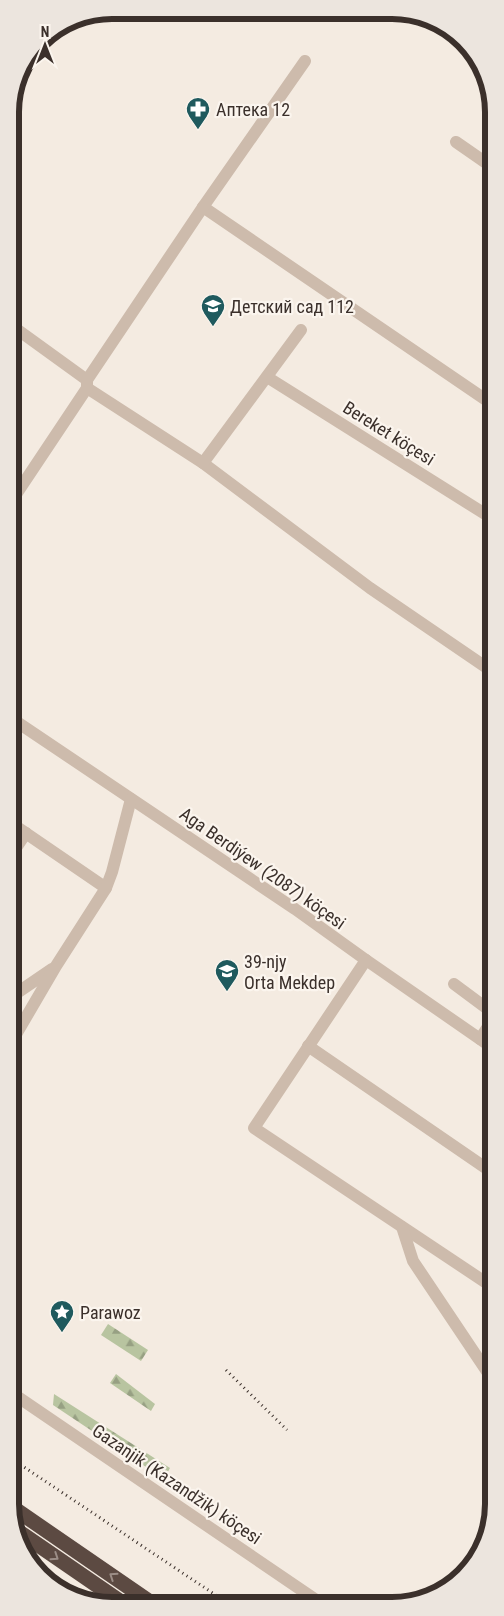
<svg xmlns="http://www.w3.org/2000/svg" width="504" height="1616" viewBox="0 0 504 1616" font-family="'Roboto Condensed',sans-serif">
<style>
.forest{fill:url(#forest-firs)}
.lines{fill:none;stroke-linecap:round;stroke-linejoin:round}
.minor{stroke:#cdbbac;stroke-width:12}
.highway{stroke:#5c4a42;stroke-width:15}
.rail{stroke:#3b302b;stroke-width:3;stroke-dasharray:1 4;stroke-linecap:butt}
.oneway{stroke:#9c8e87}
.labels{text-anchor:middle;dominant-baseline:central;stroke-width:4.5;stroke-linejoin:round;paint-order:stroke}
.poi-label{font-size:18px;fill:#3b302b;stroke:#fbf5ee;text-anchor:start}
.street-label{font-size:18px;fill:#3b302b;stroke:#fbf5ee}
.rim{fill:none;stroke:#3b302b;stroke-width:6}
</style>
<defs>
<pattern id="forest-firs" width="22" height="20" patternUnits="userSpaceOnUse" patternTransform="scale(1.25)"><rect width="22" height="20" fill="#b8c4a0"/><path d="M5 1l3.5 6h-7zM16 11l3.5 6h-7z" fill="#97a083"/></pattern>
</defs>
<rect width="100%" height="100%" fill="#f4ebe1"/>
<g class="forest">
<polygon points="108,1324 148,1350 141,1361 101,1335"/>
<polygon points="116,1374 155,1404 151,1411 110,1383"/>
<polygon points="54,1394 170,1468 164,1479 53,1405"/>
</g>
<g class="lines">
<g class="minor">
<polyline points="456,142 492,167"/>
<polyline points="203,207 492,404"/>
<polyline points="11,325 87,380"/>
<polyline points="267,377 493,519"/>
<polyline points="87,388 203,463 370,588 493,672"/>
<polyline points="203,463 301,330"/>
<polyline points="11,502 87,388 87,380 203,207 305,61"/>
<polyline points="11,718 295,909 366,960 493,1048"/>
<polyline points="11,823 106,888"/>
<polyline points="11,855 26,833"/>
<polyline points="366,960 254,1128 494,1288"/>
<polyline points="454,984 493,1013"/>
<polyline points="11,997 52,969"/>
<polyline points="480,1039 493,1019"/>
<polyline points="11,1043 56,966 106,888 112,872 131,799"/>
<polyline points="308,1046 493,1173"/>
<polyline points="402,1227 413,1261 494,1382"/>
<polyline points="12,1393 322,1604"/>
</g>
<g class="highway">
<polyline points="12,1507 153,1604"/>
<polyline points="15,1529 124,1604"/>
</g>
<g class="rail">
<polyline points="226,1370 287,1430"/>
<polyline points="12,1459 229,1604"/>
</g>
</g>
<defs><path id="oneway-chevron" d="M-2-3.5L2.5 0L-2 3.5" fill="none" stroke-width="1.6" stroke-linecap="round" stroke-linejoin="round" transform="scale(1.25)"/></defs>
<g class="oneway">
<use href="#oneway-chevron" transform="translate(55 1557) rotate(34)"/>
<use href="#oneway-chevron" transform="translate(113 1576) rotate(-146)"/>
</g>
<defs>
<g id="pharmacy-pin" transform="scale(1.25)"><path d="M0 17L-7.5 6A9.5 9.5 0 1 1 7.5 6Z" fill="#1f5a5e" stroke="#fbf5ee"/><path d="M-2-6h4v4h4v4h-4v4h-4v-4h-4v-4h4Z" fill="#fff"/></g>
<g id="school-pin" transform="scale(1.25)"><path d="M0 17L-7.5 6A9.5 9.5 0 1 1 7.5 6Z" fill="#1f5a5e" stroke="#fbf5ee"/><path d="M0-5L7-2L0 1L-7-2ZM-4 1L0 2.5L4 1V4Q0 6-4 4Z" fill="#fff"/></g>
<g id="sight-pin" transform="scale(1.25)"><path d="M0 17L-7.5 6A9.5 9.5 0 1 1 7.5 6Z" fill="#1f5a5e" stroke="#fbf5ee"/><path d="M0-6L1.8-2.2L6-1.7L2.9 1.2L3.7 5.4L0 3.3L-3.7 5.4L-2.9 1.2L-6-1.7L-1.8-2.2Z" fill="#fff"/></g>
</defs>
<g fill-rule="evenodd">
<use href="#pharmacy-pin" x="198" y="109"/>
<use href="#school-pin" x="213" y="306"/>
<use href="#school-pin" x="227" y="971"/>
<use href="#sight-pin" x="62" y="1312"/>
</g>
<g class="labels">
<g class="poi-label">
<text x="216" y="109">Аптека 12</text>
<text x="230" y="306">Детский сад 112</text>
<text x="244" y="961">39-njy<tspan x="244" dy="21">Orta Mekdep</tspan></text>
<text x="80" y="1312">Parawoz</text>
</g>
<g class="street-label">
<text transform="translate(389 433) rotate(32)">Bereket köçesi</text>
<text transform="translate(263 868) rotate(35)">Aga Berdiýew (2087) köçesi</text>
<text transform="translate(177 1484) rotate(34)">Gazanjik (Kazandžik) köçesi</text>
</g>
</g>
<path d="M0 0H504V1616H0ZM112 19H392A93 93 0 0 1 485 112V1504A93 93 0 0 1 392 1597H112A93 93 0 0 1 19 1504V112A93 93 0 0 1 112 19Z" fill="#ece5de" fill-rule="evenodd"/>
<path class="rim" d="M112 19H392A93 93 0 0 1 485 112V1504A93 93 0 0 1 392 1597H112A93 93 0 0 1 19 1504V112A93 93 0 0 1 112 19Z"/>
<g transform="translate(45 45)" stroke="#fbf5ee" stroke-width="4" paint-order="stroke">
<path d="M0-4L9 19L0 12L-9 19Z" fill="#3b302b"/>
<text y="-8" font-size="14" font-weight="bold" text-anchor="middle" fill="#3b302b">N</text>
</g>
</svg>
